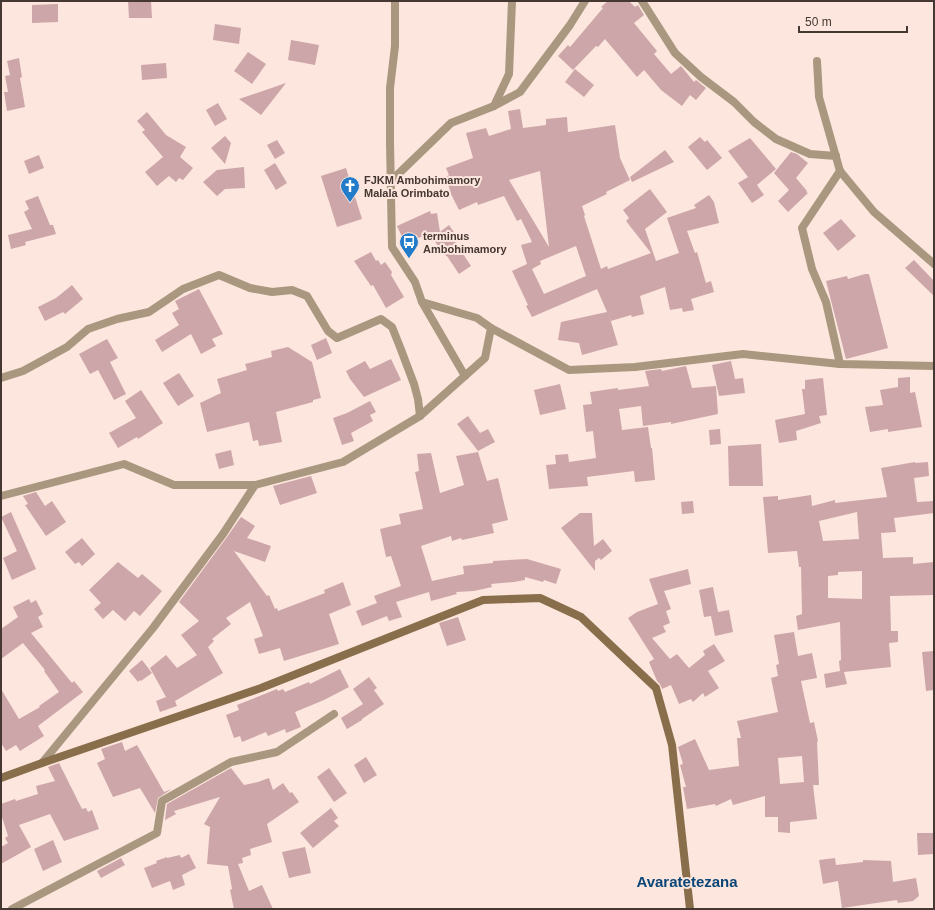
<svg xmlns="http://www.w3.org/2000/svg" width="935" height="910" viewBox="0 0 935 910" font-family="Helvetica,sans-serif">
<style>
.building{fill:#cda6a9;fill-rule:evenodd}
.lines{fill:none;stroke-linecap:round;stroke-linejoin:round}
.street{stroke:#aa977f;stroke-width:8}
.secondary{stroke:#896e4b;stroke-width:8}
.labels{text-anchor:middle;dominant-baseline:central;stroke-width:4;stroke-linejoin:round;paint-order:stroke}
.poi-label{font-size:11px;font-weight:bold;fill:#453731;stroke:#fde6dd;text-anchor:start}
.district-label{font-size:15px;font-weight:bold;fill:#094576;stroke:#fde6dd}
</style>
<rect width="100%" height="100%" fill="#fde6dd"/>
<g class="building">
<polygon points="128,1 151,1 152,18 129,18"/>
<polygon points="608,1 629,1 635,7 638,5 644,15 634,23 657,51 654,54 671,74 681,66 694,82 696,80 706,88 696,100 690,95 682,106 661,90 644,70 637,77 605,39 598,47 596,46 573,70 558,56 568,45 570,47 603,8 601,7"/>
<polygon points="58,4 58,22 32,23 32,5"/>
<polygon points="215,24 241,28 239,44 213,40"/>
<polygon points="291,40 319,45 315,65 288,60"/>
<polygon points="248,52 266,64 252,84 234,71"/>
<polygon points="19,58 22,77 20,78 25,107 7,111 4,92 8,92 5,76 10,75 7,61"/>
<polygon points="166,63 167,78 142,80 141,65"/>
<polygon points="575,69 594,85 584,97 565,82"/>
<polygon points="286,83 261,115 239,99"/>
<polygon points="218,103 227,119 215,126 206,110"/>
<path d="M520,109L523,128L546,125V119L567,117L568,132L615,125L620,158L630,180L606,192L607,194L582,206L585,215L584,216L601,269L607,266L608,269L651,253L626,221L629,218L623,210L650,189L667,212L645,229L656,261L679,253L667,218L696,208L694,205L709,195L714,202L719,223L687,231L695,253L697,252L706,283L711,281L714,292L691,299L694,310L683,312L682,308L670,310L665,287L640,296L644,314L632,317L631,315L611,321L609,315L618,345L582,355L579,343L558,340L561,322L607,312L597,289L532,317L526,306L528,305L512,271L527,264L521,245L532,242L521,219L517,221L504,196L478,205L477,202L459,210L451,194L446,177L449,175L446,168L473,158L466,133L486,128L489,136L511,129L508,111ZM540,171L549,247L509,180ZM576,246L586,276L544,294L532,269L541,264L540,261Z"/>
<polygon points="147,112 166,135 186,147 180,157 193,168 183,180 179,178 176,182 169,176 157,186 145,172 163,157 142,132 145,130 137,121"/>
<polygon points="225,136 231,143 225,164 211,148"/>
<polygon points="700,137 705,142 707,140 722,158 707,170 688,147"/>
<polygon points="750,138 776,169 757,185 764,195 752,203 738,183 748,177 728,151"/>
<polygon points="277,140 285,153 275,159 267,145"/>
<polygon points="665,150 674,162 632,182 630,177"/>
<polygon points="791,152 797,154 808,163 796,178 807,191 806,192 808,193 788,212 778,201 789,190 774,173"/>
<polygon points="39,155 44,168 29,174 24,161"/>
<polygon points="275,163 287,183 276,190 264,170"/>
<polygon points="244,167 245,188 225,189 217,196 203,182 217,170"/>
<polygon points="346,168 362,219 337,227 321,176"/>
<polygon points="38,196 50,225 53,225 56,234 25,242 26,245 11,249 8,235 32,229 24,212 29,209 25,201"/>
<polygon points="430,211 431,214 437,213 440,232 449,225 458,238 454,240 471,266 459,274 447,256 446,256 429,234 418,238 417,235 404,241 397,226"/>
<polygon points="841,219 856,236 838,251 823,233"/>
<polygon points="371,252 376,261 378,260 381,265 385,262 392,272 391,275 404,297 386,308 373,285 371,286 354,261"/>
<polygon points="914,260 934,281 934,296 905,268"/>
<polygon points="865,274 869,274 888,348 846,359 826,281 847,276 848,279"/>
<polygon points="72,285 83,299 65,314 63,312 45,321 38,307 56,298"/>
<polygon points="199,289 223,334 212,339 216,346 201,354 191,334 162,352 155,340 179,325 172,313 179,309 175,301"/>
<polygon points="326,338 332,353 317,360 311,345"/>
<polygon points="107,339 118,358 110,362 126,394 114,400 98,370 90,374 79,354"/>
<polygon points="288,347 312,362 321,398 313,400 313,402 276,412 282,442 259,446 258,440 253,441 249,422 207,432 200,403 221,393 217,379 247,370 245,364 272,357 271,351"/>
<polygon points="391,359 401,380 364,397 350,379 346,371 365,361 370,369"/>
<polygon points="731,361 735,379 743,378 745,393 719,396 712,365"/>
<polygon points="686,366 692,388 716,386 718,414 671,424 671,422 643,426 641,406 619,409 622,430 648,427 651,448 652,448 655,480 635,482 634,471 587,477 588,486 549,489 546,465 556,464 555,455 568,454 569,462 596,458 593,431 586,432 583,405 592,404 590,392 618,388 618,390 649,386 645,371 661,369 662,371"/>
<polygon points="179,373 194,396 178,406 163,383"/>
<polygon points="910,377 910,393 915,392 922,427 888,432 888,429 870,432 865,407 883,405 880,390 898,387 898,378"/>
<polygon points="823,378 827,415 819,416 821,423 796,431 797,440 779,443 775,420 805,414 802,389 805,389 805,380"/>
<polygon points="560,384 566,409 540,415 534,390"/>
<polygon points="141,390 163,423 138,439 137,437 118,448 109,433 136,418 125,401"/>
<polygon points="370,401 376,412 370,415 373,421 351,433 354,441 342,445 333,418 347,413"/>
<polygon points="468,416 480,433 488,429 495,442 478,451 457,424"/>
<polygon points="720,429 721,444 710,445 709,430"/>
<polygon points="761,444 763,486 729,486 728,446"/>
<polygon points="231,450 234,465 219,469 215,454"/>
<polygon points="478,452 487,481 498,478 508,520 492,524 494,533 462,540 461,538 452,541 451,536 421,546 432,581 464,574 463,566 493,563 493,561 527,559 561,569 556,584 544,580 543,582 525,577 525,580 514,582 491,584 492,587 474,591 456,592 457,594 431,601 429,592 396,602 402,617 389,621 387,616 362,626 356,611 377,603 374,596 401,586 391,556 386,557 380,529 401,524 399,514 423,509 415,472 419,471 417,454 431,453 440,493 464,485 456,456"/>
<path d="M915,462V463L928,462L929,476L914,478L917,502L934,501V513L894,518L896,532L881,533L883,558L913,557V564L934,562V595L890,596L891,631H898V642L889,643L891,667L844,672L847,684L826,688L824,674L840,671L839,661L841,660L840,622L798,630L796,616L802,614L801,567H799L797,551L768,553L763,497L778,496V500L811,495L812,506L835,500V503L887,497L881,468ZM857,512L859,539L823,541L819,521ZM862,571V599L828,598V576L838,575V572Z"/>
<polygon points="311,476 317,493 280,505 273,486"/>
<polygon points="36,492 45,506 52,501 66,522 46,536 25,505 28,504 23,496"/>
<polygon points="693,501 694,513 682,514 681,502"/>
<polygon points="11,512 36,569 12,580 3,558 17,551 1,517"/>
<polygon points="580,513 592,513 594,546 603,539 612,551 601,560 599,558 595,561 595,571 561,528"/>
<polygon points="241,517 255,526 247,538 271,546 265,562 234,551 267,596 269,595 275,609 277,608 278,611 325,593 324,590 343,582 351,605 329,614 339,644 284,661 280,648 259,654 254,639 263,636 250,602 226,618 231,624 212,639 214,641 208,647 223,673 175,701 177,706 160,712 156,701 166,697 150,668 166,655 177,668 197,655 181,635 199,621 179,602 227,537"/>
<polygon points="82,538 95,554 82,566 79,562 75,564 65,552"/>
<polygon points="118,562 138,578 142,574 162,591 140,616 134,611 125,621 113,610 103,619 94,609 101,603 89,590"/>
<polygon points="688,569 691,584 664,591 671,609 666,611 670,623 663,626 666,632 652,638 670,659 677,654 689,668 705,655 703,651 714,644 725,661 708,671 719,688 705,697 703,693 693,702 691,699 679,704 671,685 662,689 660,684 657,681 649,662 654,659 628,618 637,612 658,604 649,579"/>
<polygon points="713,587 718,612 729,610 733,632 715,636 711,616 704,617 699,590"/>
<polygon points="29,599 31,603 36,600 43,614 38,617 43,627 31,633 72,683 74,681 83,692 38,726 44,736 20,751 16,745 6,751 1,743 1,689 19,719 40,707 39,706 59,692 44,671 45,670 23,643 1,659 1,629 18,617 13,607"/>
<polygon points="458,617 466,640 447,646 439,623"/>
<path d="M794,632L798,656L812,653L817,678L801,681L810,723L814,722L818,741L817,742L819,785H813L817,819L790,822V833L778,832V817H765V796L733,805L731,799L716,806L715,804L687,809L683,787H686L680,765L683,764L678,747L695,739L709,770L739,766L737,738H741L737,721L778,712L771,678L778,676L776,665L779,664L774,635ZM802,756L804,782L780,784L778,758Z"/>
<polygon points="934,651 934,690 926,691 922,652"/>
<polygon points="142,660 152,673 141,681 140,680 138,682 129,671"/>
<polygon points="340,669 349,687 324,700 295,712 301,727 286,733 285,729 268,736 266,732 242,742 240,736 234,738 226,715 239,710 237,705 277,689 278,691 283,689 285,692 309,682 310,684"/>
<polygon points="369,677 377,688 374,690 384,704 362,719 362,720 347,729 341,718 363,704 353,689"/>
<polygon points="122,742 125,751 137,745 164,792 172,789 158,798 155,813 140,788 113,797 97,763 105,759 101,749"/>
<polygon points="366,757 377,775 364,783 354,765"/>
<polygon points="59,763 82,809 86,808 88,812 92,810 99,829 64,841 50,814 19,825 31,847 1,864 1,847 8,843 5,838 8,836 1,814 1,804 15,799 16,801 38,794 36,786 55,781 48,767"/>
<polygon points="231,768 244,785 258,782 269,778 273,790 283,783 290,793 292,792 299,802 267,824 272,842 250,849 251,855 242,858 243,863 238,864 249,891 262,885 273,909 234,909 230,890 232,889 228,866 207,864 210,827 204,824 220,797 174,811 176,814 165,820 167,804"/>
<polygon points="329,768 347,793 334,802 317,777"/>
<polygon points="331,808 338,818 334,821 339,826 313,848 300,833"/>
<polygon points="917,833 934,833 934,854 918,855"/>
<polygon points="53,840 62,862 43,871 34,849"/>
<polygon points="305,847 311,873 289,878 282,852"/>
<polygon points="189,854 196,868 182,875 185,885 173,890 170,881 152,888 144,868 157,863 156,861 167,857 167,858 180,855 181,858"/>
<polygon points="121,858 125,865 101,878 97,871"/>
<polygon points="835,858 836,865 863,862 863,860 891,861 893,882 916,878 919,896 913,901 898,903 897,900 842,908 838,881 823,884 819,860"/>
</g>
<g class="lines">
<g class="street">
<polyline points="642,1 675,53 701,77 734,102 754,122 776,139 810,154 836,156"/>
<polyline points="817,61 819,97 840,171"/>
<polyline points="494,106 520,92 570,25 585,1"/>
<polyline points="391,181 451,123 494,106 509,74 512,1"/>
<polyline points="422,302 465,376"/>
<polyline points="491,328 569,370 635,367 743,354 840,364 934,366"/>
<polyline points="840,364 826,302 812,269 802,228 840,171 874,212 934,264"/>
<polyline points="1,378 23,371 67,347 88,329 117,319 149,312 183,289 219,275 250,288 272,292 292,290 307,296 328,331 337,338 381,319 392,327 400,347 414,384 418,399 420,416"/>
<polyline points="1,496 124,464 174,485 255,485"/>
<polyline points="42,763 153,628 223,534 255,485 343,462 420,416 485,358 491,328 477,318 422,302 415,282 392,247 390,142 390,88 395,46 395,1"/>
<polyline points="12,909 157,833 162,801 231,762 277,752 334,714"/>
</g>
<polyline class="secondary" points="1,778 42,763 261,688 483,600 540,598 581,617 656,688 672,745 690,909"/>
</g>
<defs>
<g id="church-pin" transform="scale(1)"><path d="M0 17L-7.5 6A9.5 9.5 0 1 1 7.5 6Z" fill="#227cc9" stroke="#fde6dd"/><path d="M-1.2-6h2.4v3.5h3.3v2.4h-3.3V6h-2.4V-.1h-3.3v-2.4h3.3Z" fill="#fff"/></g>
<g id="bus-pin" transform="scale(1)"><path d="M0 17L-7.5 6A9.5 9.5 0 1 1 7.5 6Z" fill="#227cc9" stroke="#fde6dd"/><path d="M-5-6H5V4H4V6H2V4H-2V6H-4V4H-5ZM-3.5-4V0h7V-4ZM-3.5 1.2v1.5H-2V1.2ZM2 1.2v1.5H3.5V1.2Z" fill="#fff"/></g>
</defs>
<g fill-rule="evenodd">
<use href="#church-pin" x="350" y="186"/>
<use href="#bus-pin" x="409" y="242"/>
</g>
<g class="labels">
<g class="poi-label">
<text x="364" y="180">FJKM Ambohimamory<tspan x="364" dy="13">Malala Orimbato</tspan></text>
<text x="423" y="236">terminus<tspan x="423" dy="13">Ambohimamory</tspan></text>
</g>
<g class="district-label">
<text x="687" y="881">Avaratetezana</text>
</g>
</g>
<rect width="935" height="910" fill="none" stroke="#453731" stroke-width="4"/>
<path d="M799 26v6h108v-6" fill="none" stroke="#453731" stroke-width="2"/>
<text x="805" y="26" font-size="12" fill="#453731" stroke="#fde6dd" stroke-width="3" paint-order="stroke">50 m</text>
</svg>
